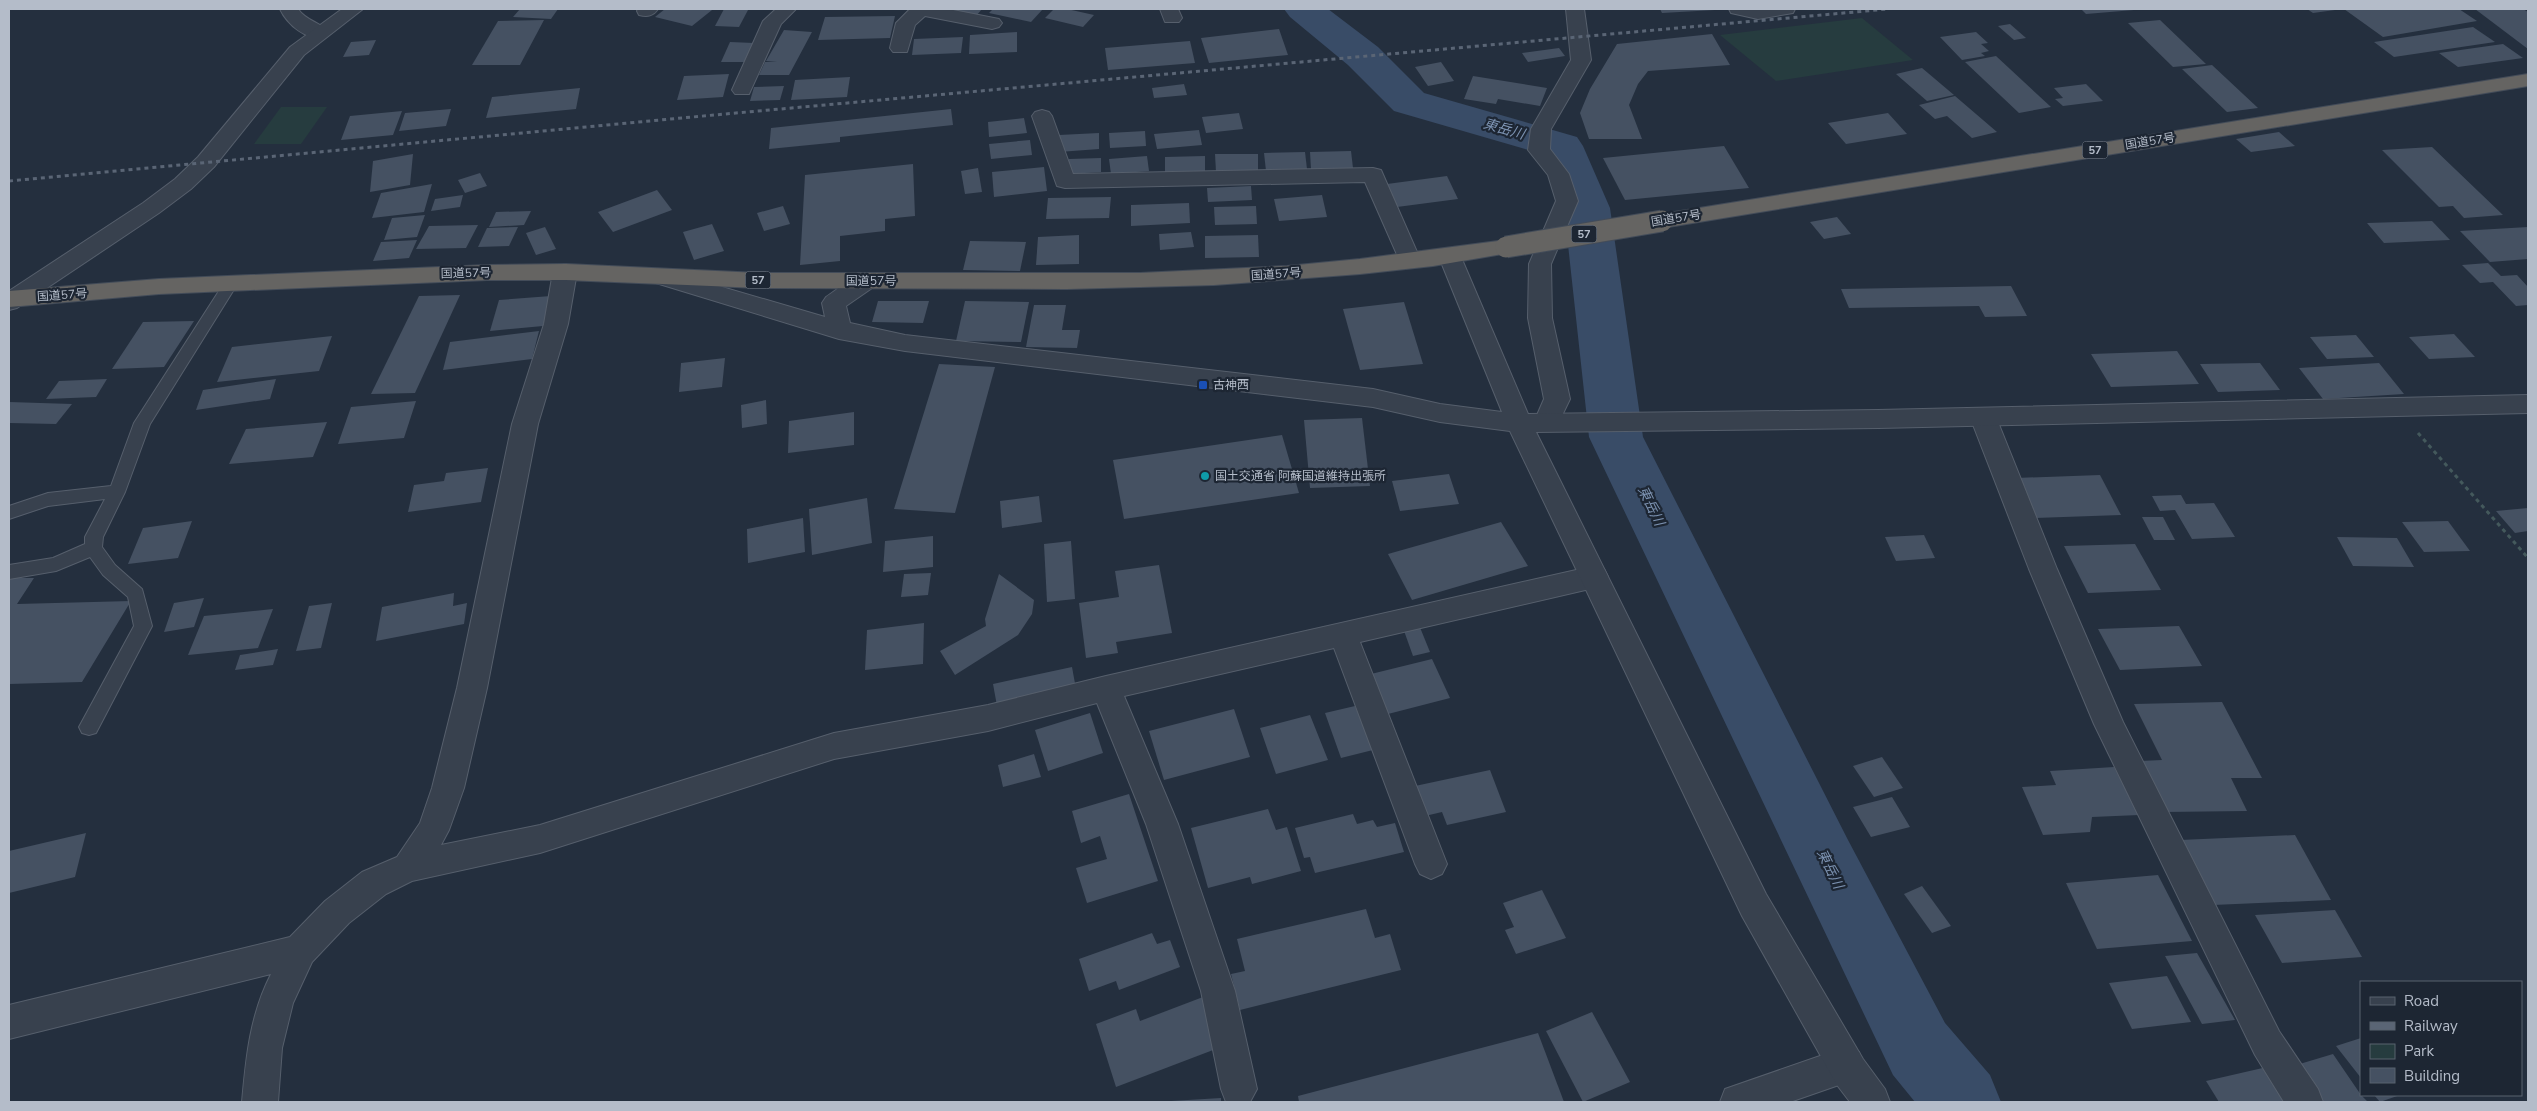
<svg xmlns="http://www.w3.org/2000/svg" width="2537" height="1111" viewBox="0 0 2537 1111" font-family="'Nunito Sans','Noto Sans JP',sans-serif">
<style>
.green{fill:#263c3f}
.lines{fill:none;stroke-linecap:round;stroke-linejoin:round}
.river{fill:#394c67;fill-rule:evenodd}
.building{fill:#455162}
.service-casing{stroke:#565f6c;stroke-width:2}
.minor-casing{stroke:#565f6c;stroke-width:2}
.tertiary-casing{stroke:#565f6c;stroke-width:2}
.trunk-casing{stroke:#434c59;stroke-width:2}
.path{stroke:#44595c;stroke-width:3;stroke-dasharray:4 4;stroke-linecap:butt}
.service{fill:#38414e;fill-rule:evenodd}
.minor{fill:#38414e;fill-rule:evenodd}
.tertiary{fill:#38414e;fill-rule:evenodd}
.trunk{fill:#656462;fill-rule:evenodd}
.rail{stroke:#5a6575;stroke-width:3;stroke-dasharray:4 4;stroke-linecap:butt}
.trunk-bridge-casing{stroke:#434c59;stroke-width:23;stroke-linecap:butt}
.trunk-bridge{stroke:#656462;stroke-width:21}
.transit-dot{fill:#1a4fb4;stroke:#1d2633;stroke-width:2}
.culture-dot{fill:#0f9aa8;stroke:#1d2633;stroke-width:2}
.labels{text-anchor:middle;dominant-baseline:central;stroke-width:4.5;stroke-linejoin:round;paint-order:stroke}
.shield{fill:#1d2633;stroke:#878f9c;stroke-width:1}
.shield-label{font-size:11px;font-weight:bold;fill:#b4bcc9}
.street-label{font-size:12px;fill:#b4bcc9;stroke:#1d2633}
.poi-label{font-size:12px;fill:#b4bcc9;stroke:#1d2633;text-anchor:start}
.water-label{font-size:14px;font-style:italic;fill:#7c92b1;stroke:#1d2633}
</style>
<rect width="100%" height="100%" fill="#242f3e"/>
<g class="green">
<polygon points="1862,18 1913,60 1776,81 1720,35"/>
<polygon points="281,107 327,107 301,144 254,144"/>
</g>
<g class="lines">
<polygon class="river" points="1284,9 1328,9 1378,47 1424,93 1577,137 1583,146 1610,208 1643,437 1848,840 1945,1023 1990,1075 2001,1102 1915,1102 1893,1075 1589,437 1564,208 1542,154 1394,111 1348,65 1290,17"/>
</g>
<g class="building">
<polygon points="520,9 558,9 551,19 513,17"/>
<polygon points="665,9 707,9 712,10 692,26 655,17"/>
<polygon points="724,9 748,10 739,27 715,26"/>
<polygon points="945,9 982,9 976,16"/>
<polygon points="993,9 1043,9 1031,22 989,13"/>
<polygon points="1054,9 1067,9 1094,15 1083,27 1045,18"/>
<polygon points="1660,9 1715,9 1715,10 1662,13"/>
<polygon points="2081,9 2134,9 2134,10 2086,14"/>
<polygon points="2307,9 2335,9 2335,10 2313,13"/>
<polygon points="2344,9 2459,9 2477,21 2383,37"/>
<polygon points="2475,9 2523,9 2528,12 2528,49"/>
<polygon points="895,16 890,38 818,40 825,17"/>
<polygon points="544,20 520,65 472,65 498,21"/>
<polygon points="2160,20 2206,64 2173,67 2128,23"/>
<polygon points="2010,24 2026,38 2014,40 1998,26"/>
<polygon points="2473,27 2495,42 2394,57 2374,42"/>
<polygon points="1279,29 1288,55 1209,63 1201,38"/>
<polygon points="784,30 812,32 789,75 759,75 765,62 777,62 766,61"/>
<polygon points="1017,32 1017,52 969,54 970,35"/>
<polygon points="1976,32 1988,43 1981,44 1989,51 1981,53 1985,56 1962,60 1940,37"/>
<polygon points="1712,34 1730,65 1648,71 1638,84 1629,105 1642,139 1589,139 1580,113 1590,89 1617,44"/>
<polygon points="963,37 961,53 912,55 914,39"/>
<polygon points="376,40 369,55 343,57 351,42"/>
<polygon points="1190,41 1195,63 1108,70 1105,48"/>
<polygon points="730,42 754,43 745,62 721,62"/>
<polygon points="2503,44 2523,58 2458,67 2439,53"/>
<polygon points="1559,48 1565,56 1528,62 1522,53"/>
<polygon points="1996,56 2051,107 2019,113 1965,62"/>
<polygon points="1441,62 1454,81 1428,86 1415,67"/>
<polygon points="2212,65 2258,108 2227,112 2182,69"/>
<polygon points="1922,68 1954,95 1927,101 1896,74"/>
<polygon points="729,74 723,97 677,100 684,76"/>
<polygon points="1473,76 1547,88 1540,106 1498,99 1496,104 1464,99"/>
<polygon points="850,77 847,97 791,100 795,80"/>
<polygon points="1184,84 1187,95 1154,98 1152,88"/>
<polygon points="2086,84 2103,101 2063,106 2055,99 2063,98 2054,88"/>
<polygon points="784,86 780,100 750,101 754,87"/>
<polygon points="580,88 576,109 486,118 492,97"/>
<polygon points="1955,96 1997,132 1972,138 1947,116 1935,119 1919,105"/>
<polygon points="451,109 446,126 399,131 405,113"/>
<polygon points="951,109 953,125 840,137 840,142 769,149 771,128"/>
<polygon points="402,111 393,135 341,140 350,116"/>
<polygon points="1239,113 1243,129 1206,133 1202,117"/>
<polygon points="1888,113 1907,134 1846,144 1828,123"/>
<polygon points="1024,118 1027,133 989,137 988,122"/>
<polygon points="1199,130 1202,145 1157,149 1154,134"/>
<polygon points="1145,131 1146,146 1110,148 1109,133"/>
<polygon points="2279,132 2295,146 2251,152 2236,139"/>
<polygon points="1099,133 1099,149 1059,152 1059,135"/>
<polygon points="1030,140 1032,155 991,159 989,144"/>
<polygon points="1724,146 1749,188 1625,200 1603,158"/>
<polygon points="2432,147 2503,215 2464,218 2453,206 2439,207 2382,150"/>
<polygon points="1351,151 1353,168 1311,169 1310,152"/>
<polygon points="1305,152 1307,169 1266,171 1264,153"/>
<polygon points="413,154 410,185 370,192 373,161"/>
<polygon points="1215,154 1258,154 1258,171 1216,172"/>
<polygon points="1147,156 1149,171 1111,174 1109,159"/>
<polygon points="1205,156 1205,171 1165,172 1165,157"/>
<polygon points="1101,158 1101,172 1068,174 1069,159"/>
<polygon points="913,164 915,216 885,219 885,231 840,236 840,261 800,265 805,175"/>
<polygon points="1044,167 1047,191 994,197 992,172"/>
<polygon points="978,168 982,192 965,194 961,171"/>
<polygon points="480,173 487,186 465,193 458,180"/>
<polygon points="1447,176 1458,199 1397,207 1387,184"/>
<polygon points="432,184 424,212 372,218 381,193"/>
<polygon points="1251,186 1252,200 1208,202 1207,188"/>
<polygon points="657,190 672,210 613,232 598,212"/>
<polygon points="463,195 460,207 431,211 435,199"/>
<polygon points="1322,195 1327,217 1279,221 1274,199"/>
<polygon points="1111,197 1109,218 1046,219 1048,198"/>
<polygon points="1189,203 1190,223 1131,226 1131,205"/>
<polygon points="783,206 790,224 764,231 757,213"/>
<polygon points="1256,206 1257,224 1215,225 1214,207"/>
<polygon points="531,211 524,225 489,227 496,212"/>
<polygon points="425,215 417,237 384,240 392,218"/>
<polygon points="1837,217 1851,234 1824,239 1810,222"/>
<polygon points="2432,221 2450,240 2384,243 2367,223"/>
<polygon points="712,224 724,251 694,260 683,232"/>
<polygon points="478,225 466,248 416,249 429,226"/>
<polygon points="518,227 509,246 478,247 487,228"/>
<polygon points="545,227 556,249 536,255 526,233"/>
<polygon points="2528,227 2528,259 2490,262 2460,231"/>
<polygon points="1191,232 1194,247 1160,250 1159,234"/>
<polygon points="1079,235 1079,264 1036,265 1038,237"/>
<polygon points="1258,235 1259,257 1205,258 1205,236"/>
<polygon points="417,240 409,258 373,261 381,242"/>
<polygon points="970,241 1026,242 1020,271 963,270"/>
<polygon points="2488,263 2501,276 2517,275 2528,287 2528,305 2516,306 2493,282 2480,283 2462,265"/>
<polygon points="2011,286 2027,316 1985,317 1979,306 1849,308 1841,289"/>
<polygon points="460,295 415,393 371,394 419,296"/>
<polygon points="551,296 543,326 490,331 499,300"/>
<polygon points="878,301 929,301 923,323 872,322"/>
<polygon points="965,301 1029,302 1021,342 956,341"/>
<polygon points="1404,302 1423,364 1360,370 1343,309"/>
<polygon points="1034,305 1066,305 1062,330 1080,330 1077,348 1026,347"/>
<polygon points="194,321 164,367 112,369 143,322"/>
<polygon points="539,331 532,359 443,370 450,342"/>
<polygon points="2454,334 2475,357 2429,359 2409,337"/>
<polygon points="2356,335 2374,357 2327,359 2310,337"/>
<polygon points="332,336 319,371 217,382 232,347"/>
<polygon points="2177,351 2199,384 2111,387 2091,354"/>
<polygon points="725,358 722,387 679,392 681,363"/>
<polygon points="2260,363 2280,390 2218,392 2200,364"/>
<polygon points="2379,363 2404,394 2323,399 2299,368"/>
<polygon points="939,364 995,367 955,513 894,509"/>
<polygon points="107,379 96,397 46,399 59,381"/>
<polygon points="276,379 270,399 196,410 203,390"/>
<polygon points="766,400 767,424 742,428 741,405"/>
<polygon points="416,401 404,438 338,444 351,407"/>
<polygon points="9,402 72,404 56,424 9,423"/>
<polygon points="854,412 854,445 788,453 789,421"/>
<polygon points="1362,418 1370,486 1310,488 1304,420"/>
<polygon points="327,422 313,457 229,464 246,429"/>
<polygon points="1282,435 1299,493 1124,519 1113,460"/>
<polygon points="488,468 481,502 408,512 414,485 444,481 446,473"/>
<polygon points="1449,474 1459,504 1400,511 1392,481"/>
<polygon points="2100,475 2121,515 2035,518 2016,478"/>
<polygon points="2181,495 2186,504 2214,503 2235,537 2192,539 2175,510 2160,511 2152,496"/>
<polygon points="1039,496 1042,522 1002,528 1000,501"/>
<polygon points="867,498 872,543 812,555 809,509"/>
<polygon points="2528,508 2528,531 2515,533 2496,511"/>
<polygon points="2142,517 2163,517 2175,540 2154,540"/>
<polygon points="803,518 805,552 748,563 747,529"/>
<polygon points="192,521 178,558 128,564 143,528"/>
<polygon points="2448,521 2470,551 2424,552 2402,522"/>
<polygon points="1501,522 1528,566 1412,600 1388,554"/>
<polygon points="1924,535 1935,558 1896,561 1885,537"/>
<polygon points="933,536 933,567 883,572 885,541"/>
<polygon points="2337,537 2397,538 2414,567 2353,566"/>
<polygon points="1071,541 1075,599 1047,602 1044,544"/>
<polygon points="2135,544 2161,590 2088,593 2064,546"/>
<polygon points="1159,565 1172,633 1116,642 1118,653 1086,658 1079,603 1119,597 1115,571"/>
<polygon points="931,573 928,595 901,597 904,574"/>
<polygon points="999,574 1034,600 1032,614 1018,635 955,675 940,651 986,626 985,619"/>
<polygon points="9,578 34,578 17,604 131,601 82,682 9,684"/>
<polygon points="454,593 453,606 467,603 464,624 376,641 382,607"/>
<polygon points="204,598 194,627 164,632 174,603"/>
<polygon points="332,603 321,648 296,651 309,606"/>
<polygon points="273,609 258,648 188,655 204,616"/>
<polygon points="924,623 923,664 865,670 867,630"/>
<polygon points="1419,625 1430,652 1413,656 1403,628"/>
<polygon points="2179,626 2202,666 2120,670 2098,629"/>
<polygon points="278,649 273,665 235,670 240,655"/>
<polygon points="1432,659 1450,698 1388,714 1371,674"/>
<polygon points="1072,667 1076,689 997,706 993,684"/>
<polygon points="2222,702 2262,778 2231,778 2247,811 2164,812 2140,761 2162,760 2134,704"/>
<polygon points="1355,706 1373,750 1341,758 1325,713"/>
<polygon points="1234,709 1250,757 1164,780 1149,731"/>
<polygon points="1090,713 1103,753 1048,771 1035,730"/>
<polygon points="1310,715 1328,760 1276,774 1260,728"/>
<polygon points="1034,754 1041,777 1003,787 998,765"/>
<polygon points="1882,757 1903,788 1874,797 1853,766"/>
<polygon points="2114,767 2139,815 2092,817 2090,832 2043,835 2022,787 2056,785 2050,771"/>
<polygon points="1490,770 1506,812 1447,825 1442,812 1425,816 1415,786"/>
<polygon points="1129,794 1158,881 1087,903 1076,868 1107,859 1100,836 1081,843 1072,811"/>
<polygon points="1892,797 1910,827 1871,837 1853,807"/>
<polygon points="1268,809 1276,830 1287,827 1301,871 1252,884 1250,877 1208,888 1191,828"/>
<polygon points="1353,814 1357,824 1373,820 1377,827 1395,823 1404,852 1315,873 1310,857 1304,858 1295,828"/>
<polygon points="86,833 75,877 9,893 9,851"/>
<polygon points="2295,835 2331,900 2213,905 2180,840"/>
<polygon points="2158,875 2192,941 2097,949 2066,883"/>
<polygon points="1922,886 1951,926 1932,933 1904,894"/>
<polygon points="1542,890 1566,938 1516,954 1505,930 1514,927 1503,903"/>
<polygon points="1366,909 1375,938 1390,934 1401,970 1240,1010 1231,974 1245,971 1237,939"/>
<polygon points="2335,910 2362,957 2282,963 2255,915"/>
<polygon points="1152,933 1157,944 1170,940 1180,967 1119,990 1116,981 1089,991 1079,959"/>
<polygon points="2197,953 2235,1020 2202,1024 2165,956"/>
<polygon points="2167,976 2191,1022 2132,1029 2109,983"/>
<polygon points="1203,997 1221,1047 1116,1087 1096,1024 1136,1009 1140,1021"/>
<polygon points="1592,1012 1630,1082 1583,1102 1546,1031"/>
<polygon points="1538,1033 1564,1102 1299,1102 1298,1096"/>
<polygon points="2361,1038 2361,1078 2336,1046"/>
<polygon points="2333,1054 2361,1095 2367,1101 2318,1102 2293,1066"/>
<polygon points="2267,1067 2289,1102 2219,1102 2206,1081"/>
<polygon points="2374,1095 2400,1095 2380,1102"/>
<polygon points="1221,1098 1221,1102 1171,1102 1171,1101"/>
</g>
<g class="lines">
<g class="service-casing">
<polygon id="service" points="231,278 238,283 150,424 125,492 103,537 102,547 115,565 142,589 152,626 96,733 89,735 82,733 79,727 134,626 128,597 103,575 90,557 56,571 9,579 9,565 53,558 85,544 85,537 105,499 48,506 9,519 9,506 48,493 111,486 134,423 226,280"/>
</g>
<g class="minor-casing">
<g id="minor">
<path d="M280,9H298C306,21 321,22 329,33L326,37C307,42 287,24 280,9Z"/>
<path d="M638,9H658C653,16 648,17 639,15L637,11Z"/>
<polygon points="776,9 796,9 781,24 749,94 735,94 732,90 763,21"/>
<polygon points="910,9 948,9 999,19 1002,23 999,27 992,29 925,16 915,25 907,52 893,52 890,48 896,23"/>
<polygon points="1160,9 1178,9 1182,18 1179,22 1165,22"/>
<polygon points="1566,9 1584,9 1591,60 1551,129 1550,149 1569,174 1578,201 1551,264 1552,318 1570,399 1556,428 1547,431 1538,428 1534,422 1544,399 1528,318 1529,264 1556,201 1548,175 1528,150 1531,129 1571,60"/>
<polygon points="1729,9 1795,9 1793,13 1758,19 1731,13"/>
<polygon points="1042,110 1049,112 1052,116 1073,174 1373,168 1381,170 1421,261 1418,266 1410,268 1402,266 1365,182 1065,188 1057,186 1032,116 1035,112"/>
<path d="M565,264L573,267L577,272L568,324L538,424L487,688L464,788L449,830L441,845L540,825L834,733L988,705L1106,676L1594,566L1604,569L1608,577L1604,585L1594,588L1360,642L1447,864L1442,874L1431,879L1420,874L1415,864L1334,648L1124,696L1178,824L1235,991L1257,1089L1250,1102H1226L1221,1089L1201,991L1146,824L1097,703L988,731L834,759L540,853L412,881L386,894L349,923L312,962L293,1003L282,1048L278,1102H242C246,1057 250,1015 271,974L9,1039V1005L290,937L325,901L362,872L397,857L420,823L432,788L457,688L512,424L544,324L553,272L557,267Z"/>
<polygon points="1983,408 1992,411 1996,417 2057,569 2123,722 2279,1031 2318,1089 2323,1102 2284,1102 2255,1055 2094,724 2029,569 1970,417 1974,411"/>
<polygon points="1846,1047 1859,1052 1864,1065 1859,1078 1790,1102 1720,1102 1725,1089"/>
</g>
</g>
<g class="tertiary-casing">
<g id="tertiary">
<polygon points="342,9 363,9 304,55 214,167 191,189 159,213 17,308 9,310 9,291 143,203 175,179 198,157 290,47"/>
<path d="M1450,250L1458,252L1461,257L1528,414L1878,410L2528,395V413L1878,428L1536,432L1766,894L1863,1059L1885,1089L1890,1102H1850L1837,1085L1742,916L1510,431L1440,422L1373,407L905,351L839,339L656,283L652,278L656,273L664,270L825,317L822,303L826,297C840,288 857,271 875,276L879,281L875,286L846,306L850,323L905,335L1373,389L1440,404L1502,412L1439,257L1442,252Z"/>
</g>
</g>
<g class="trunk-casing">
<g id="trunk">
<polygon points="2528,74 2528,86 1662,228 1654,226 1651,221 1654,216 1662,214"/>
<polygon points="1506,240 1514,242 1517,247 1514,252 1433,266 1360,274 1214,285 1067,289 759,288 566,280 487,280 159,294 9,307 9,291 159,279 487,265 566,264 759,273 1140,273 1287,266 1360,259"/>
</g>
</g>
<polyline class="path" points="2418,433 2528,558"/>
<use href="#service" class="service"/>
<use href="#minor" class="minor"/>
<use href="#tertiary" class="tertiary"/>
<use href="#trunk" class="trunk"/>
<polyline class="rail" points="9,181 714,115 1888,9"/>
<g class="trunk-bridge-casing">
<polyline id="trunk-bridge" points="1506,247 1662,221"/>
</g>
<use href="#trunk-bridge" class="trunk-bridge"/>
</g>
<rect class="transit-dot" x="1198" y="380" width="10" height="10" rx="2.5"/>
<circle class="culture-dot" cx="1205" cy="476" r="5"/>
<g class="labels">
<g class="shield">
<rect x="2082.5" y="141.5" width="25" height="17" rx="4"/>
<rect x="1571.5" y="225.5" width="25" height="17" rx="4"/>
<rect x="745.5" y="271.5" width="25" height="17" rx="4"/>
</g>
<g class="shield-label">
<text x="2095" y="150">57</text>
<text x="1584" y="234">57</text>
<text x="758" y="280">57</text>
</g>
<g class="street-label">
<text transform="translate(2150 141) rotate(-9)">国道57号</text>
<text transform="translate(1676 218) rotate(-9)">国道57号</text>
<text transform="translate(466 273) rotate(-1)">国道57号</text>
<text transform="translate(1276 274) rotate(-4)">国道57号</text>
<text x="871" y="281">国道57号</text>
<text transform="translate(62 295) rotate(-4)">国道57号</text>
</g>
<g class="poi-label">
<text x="1213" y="385">古神西</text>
<text x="1215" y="476">国土交通省 阿蘇国道維持出張所</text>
</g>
<g class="water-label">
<text transform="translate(1504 129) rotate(16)">東岳川</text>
<text transform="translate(1651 506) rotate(64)">東岳川</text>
<text transform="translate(1830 869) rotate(64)">東岳川</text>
</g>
</g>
<rect width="2537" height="1111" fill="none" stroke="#b4bcc9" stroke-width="20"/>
<rect x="2360" y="981" width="162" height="115" fill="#1d2633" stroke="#59626f"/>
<rect x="2370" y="997" width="25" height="8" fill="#38414e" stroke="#59626f"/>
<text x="2404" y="1006" font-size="15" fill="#b4bcc9">Road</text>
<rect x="2370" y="1022" width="25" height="8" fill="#5a6575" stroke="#59626f"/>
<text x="2404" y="1031" font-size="15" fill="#b4bcc9">Railway</text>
<rect x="2370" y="1044" width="25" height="15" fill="#263c3f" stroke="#59626f"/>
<text x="2404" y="1056" font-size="15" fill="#b4bcc9">Park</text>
<rect x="2370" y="1068" width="25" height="15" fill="#455162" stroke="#59626f"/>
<text x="2404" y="1081" font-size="15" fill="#b4bcc9">Building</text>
</svg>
